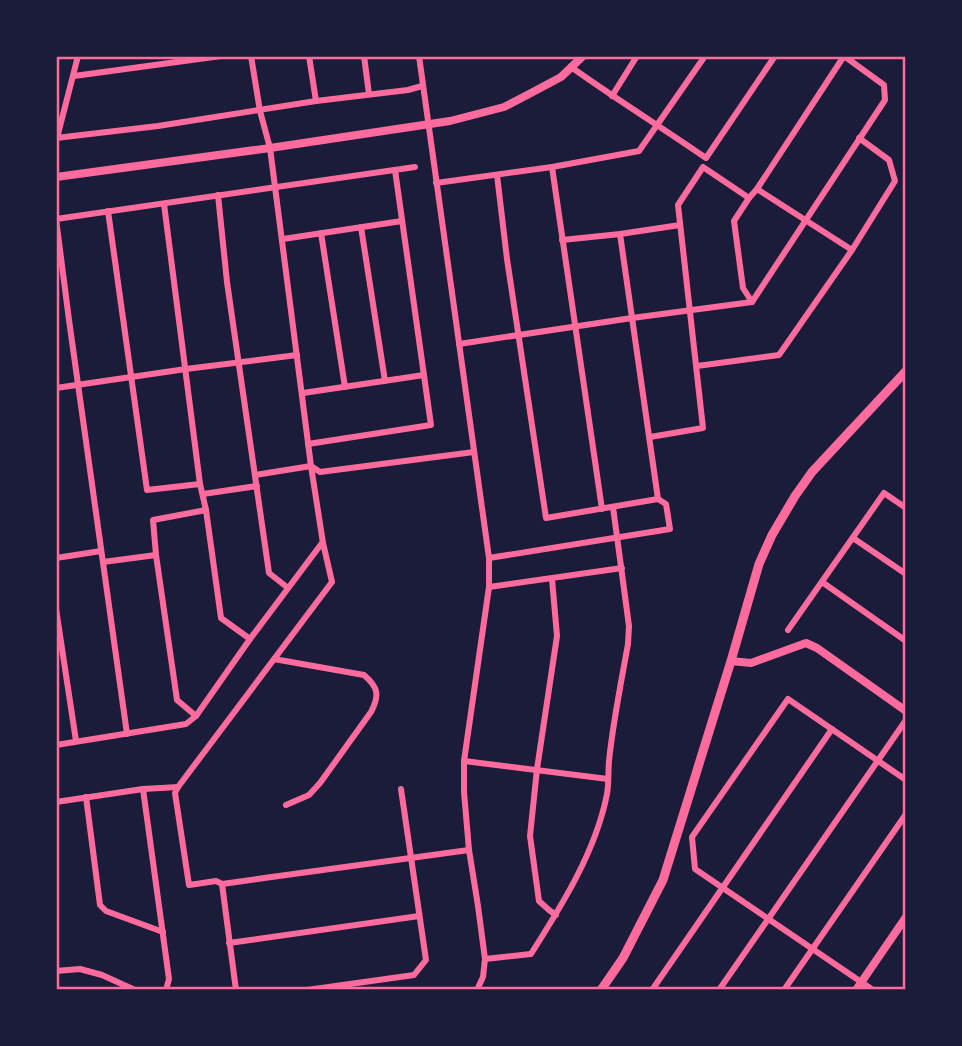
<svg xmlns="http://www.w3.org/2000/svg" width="962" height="1046" viewBox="0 0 962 1046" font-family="Poppins,sans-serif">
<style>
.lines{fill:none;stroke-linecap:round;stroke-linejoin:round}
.minor{stroke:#ff6b9d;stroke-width:6}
.tertiary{stroke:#ff6b9d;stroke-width:8}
.secondary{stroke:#ff6b9d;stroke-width:9}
.neatline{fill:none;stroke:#ff6b9d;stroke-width:2.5}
</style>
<rect width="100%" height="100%" fill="#1b1b3a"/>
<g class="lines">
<g class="minor">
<path d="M251,56L260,111L270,148L311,466L323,543L332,582L178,787L175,793L189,885L216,881L222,884C304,872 386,862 469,850"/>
<polyline points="309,56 316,101"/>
<polyline points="364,56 369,94"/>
<polyline points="419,56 489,558 489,587 464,761 464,792 469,850 478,906 485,959 483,977 477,990"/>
<path d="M571,67C616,99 661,127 706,158L775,56"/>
<polyline points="74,76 221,56"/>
<polyline points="612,96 637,56"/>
<polyline points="56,138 158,126 316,101 408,90 422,86"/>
<polyline points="57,138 78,56"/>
<polyline points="552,167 602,509"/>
<polyline points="497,175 507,259 546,518 658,499"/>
<polyline points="436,183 552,167 639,151 705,56"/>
<polyline points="757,189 852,250"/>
<polyline points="218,195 227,282 269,573 288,588"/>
<polyline points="164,204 200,484 206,510 221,618 250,639"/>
<polyline points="108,211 147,490 200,484"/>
<polyline points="56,219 69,320 127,734"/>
<polyline points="56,219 415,167"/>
<polyline points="361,227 385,381"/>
<polyline points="321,233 345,387"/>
<polyline points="283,239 402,221"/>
<polyline points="562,240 620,234 680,225"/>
<polyline points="752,302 743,288 734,221 749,198 757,189 844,56"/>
<polyline points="459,344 632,318 752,302 885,100 884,85 844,56"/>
<polyline points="697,366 779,355 852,250 895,181 889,160 859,138"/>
<polyline points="56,388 186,369 297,355"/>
<polyline points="303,393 424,375"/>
<polyline points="650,437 703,428 678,205 703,167 749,198"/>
<polyline points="308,444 431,425 395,170"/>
<polyline points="255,475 311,466 320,472 474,452"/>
<polyline points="203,494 257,486"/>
<polyline points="853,538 906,574"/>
<polyline points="56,558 101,551"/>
<polyline points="489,558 670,529 666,504 658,499 620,234"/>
<polyline points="103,562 156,555"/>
<polyline points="552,579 557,636 537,769 530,836 539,901 549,910 556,915"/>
<polyline points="822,582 906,641"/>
<polyline points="489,587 622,568"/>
<polyline points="56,609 76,741"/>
<polyline points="788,630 884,493 906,508"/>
<path d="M274,659L364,675C378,687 380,695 371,712L320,783L309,795L286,805"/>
<polyline points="196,716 177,700 156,555 153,520 206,510"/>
<polyline points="56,745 186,724 196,716 250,639 322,543"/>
<polyline points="464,761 608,779"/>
<polyline points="143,789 169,979 166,990"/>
<polyline points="86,797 100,905 106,911 163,932"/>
<polyline points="56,802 143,789 178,787"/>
<polyline points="222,884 236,990"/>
<polyline points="229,943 419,916"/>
<path d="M485,959L531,954C562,905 596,851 607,794C609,783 608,772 609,761C613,722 621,683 628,644L629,626L613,507"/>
<polyline points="56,971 80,969 102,975 135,990"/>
<polyline points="307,990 414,975 426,960 401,789"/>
<polyline points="652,990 832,729"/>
<polyline points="719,990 906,720"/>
<polyline points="784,990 906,814"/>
<polyline points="873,990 695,869 692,837 788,699 906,780"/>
</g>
<g class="tertiary">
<polyline points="56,177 270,148 450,121 504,107 531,93 561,77 583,56"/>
<polyline points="731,661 751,663 806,643 817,648 906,711"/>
<polyline points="856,990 906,917"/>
</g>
<polyline class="secondary" points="601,990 623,958 663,880 731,661 759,564 772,535 795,496 812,472 906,371"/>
</g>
<rect width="962" height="1046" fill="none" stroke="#1b1b3a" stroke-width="116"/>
<rect x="58" y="58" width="846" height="930" class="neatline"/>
</svg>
